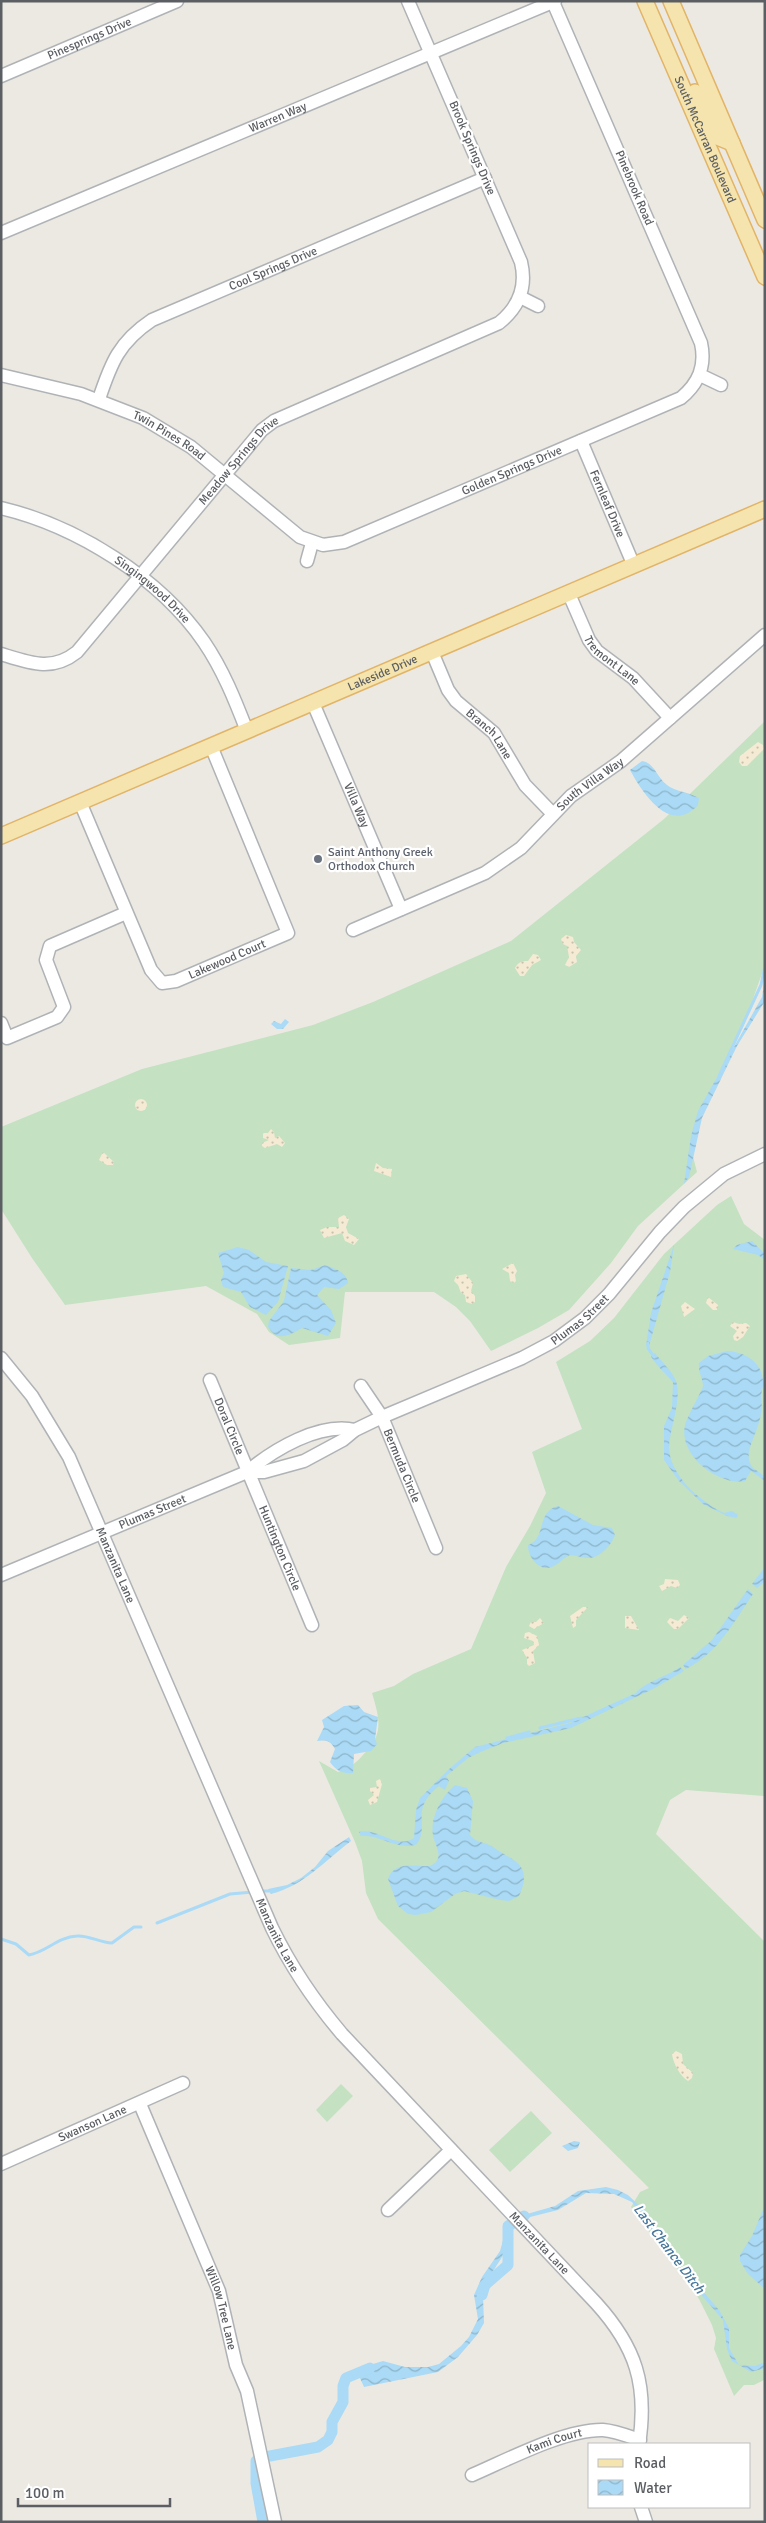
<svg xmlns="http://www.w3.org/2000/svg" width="766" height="2523" viewBox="0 0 766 2523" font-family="Signika,sans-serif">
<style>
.grass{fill:#c4e1c2}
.sand{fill:url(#sand-dots)}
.water{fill:url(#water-waves)}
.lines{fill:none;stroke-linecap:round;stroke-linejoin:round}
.stream{stroke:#aadaf5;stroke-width:3}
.canal{stroke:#aadaf5;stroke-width:11}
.minor-casing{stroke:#b0b3b6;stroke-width:15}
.major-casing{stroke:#e1b467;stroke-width:18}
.minor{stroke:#fff;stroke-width:12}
.major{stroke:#f5e4ae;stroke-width:15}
.worship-dot{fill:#6b7280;stroke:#fff;stroke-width:2}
.labels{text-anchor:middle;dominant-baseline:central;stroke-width:4.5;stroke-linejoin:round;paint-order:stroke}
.street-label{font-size:12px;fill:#5b5e62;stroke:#fff}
.worship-label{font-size:12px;fill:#5b616d;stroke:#fff;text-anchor:start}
.water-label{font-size:14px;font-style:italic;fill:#47779c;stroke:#fff}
</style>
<defs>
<pattern id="sand-dots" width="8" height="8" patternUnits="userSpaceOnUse" patternTransform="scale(1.25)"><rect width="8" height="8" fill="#f5ebd4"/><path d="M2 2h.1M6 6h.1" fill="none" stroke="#c9c2af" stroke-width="1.8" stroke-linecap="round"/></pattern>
<pattern id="water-waves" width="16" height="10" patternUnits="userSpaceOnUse" patternTransform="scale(1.25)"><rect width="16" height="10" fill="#aadaf5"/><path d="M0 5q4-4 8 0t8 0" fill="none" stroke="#8db4ca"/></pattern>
</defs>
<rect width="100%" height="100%" fill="#ece9e3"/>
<g class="grass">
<polygon points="765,721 765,965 748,1013 696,1121 691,1149 697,1172 638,1226 611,1263 569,1310 538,1328 491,1351 470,1321 456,1307 434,1292 345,1292 340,1338 289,1345 269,1332 257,1314 206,1286 65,1305 32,1258 1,1209 1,1127 142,1069 313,1025 373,1002 511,941 664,819"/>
<path d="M731,1196L744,1224L765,1240V1796L686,1790L670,1800L656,1834L765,1942V2375L764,2380L754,2385H744L734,2396L714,2349L716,2338L712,2325L699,2299L631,2207L640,2192L649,2188L378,1919L366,1893L362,1861L355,1842L319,1761L338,1772C349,1768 355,1764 363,1755C384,1734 380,1720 372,1693L394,1686L413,1674L471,1649L506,1567L530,1526L546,1493L532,1452L582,1429L556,1362L590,1341L614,1318L664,1254L717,1205Z"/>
<polygon points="341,2084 353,2096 327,2122 316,2110"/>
<polygon points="531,2111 552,2133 510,2172 489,2150"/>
</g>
<g class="sand">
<polygon points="758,742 763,745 764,749 747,766 742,766 739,762 740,756"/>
<polygon points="566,935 573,937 574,942 581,950 576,956 577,962 569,967 565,965 569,957 567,946 563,944 561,939"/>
<path d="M533,954L538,955L541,960L532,965L524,976H520L515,968C518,962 522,961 528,961Z"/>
<circle cx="141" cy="1105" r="6"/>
<polygon points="271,1129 274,1132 275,1138 279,1136 285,1143 282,1147 277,1144 265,1148 262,1146 262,1143 269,1140 263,1138 263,1133 268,1133"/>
<polygon points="103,1152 114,1162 113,1165 107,1165 99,1160"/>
<polygon points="376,1163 383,1168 392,1169 391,1177 374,1171"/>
<polygon points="344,1215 349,1219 346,1227 348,1233 359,1239 354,1245 345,1241 342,1233 324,1238 320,1230 327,1227 339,1227 338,1218"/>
<polygon points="513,1263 517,1271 515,1275 516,1281 514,1283 510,1281 509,1273 502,1269"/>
<polygon points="466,1274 473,1283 471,1291 475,1296 475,1302 472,1304 466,1302 465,1295 461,1293 458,1285 454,1281 456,1276"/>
<polygon points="708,1297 718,1305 717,1310 713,1310 706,1303"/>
<polygon points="685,1302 695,1309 684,1317 681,1306"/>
<polygon points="733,1322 739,1324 746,1323 750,1326 743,1337 737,1341 734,1340 733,1336 737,1331 730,1326"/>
<polygon points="665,1579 678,1580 680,1585 677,1588 671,1586 662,1591 659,1586 664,1584"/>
<polygon points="583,1607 588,1607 576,1620 576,1626 573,1628 570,1616"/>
<polygon points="684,1615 689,1618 678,1629 674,1629 667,1622 670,1618 678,1621"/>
<polygon points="625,1616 631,1616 639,1630 625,1628"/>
<polygon points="540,1618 544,1623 534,1629 529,1626 531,1622 536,1622"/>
<polygon points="529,1632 537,1636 539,1645 533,1651 535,1663 529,1666 527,1664 527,1658 522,1650 534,1645 533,1641 524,1638 525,1633"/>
<polygon points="380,1779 382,1784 377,1802 370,1805 368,1800 374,1795 370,1791 370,1788 377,1787 376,1781"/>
<path d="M676,2051L682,2054L683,2064L693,2073L692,2078L688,2081C680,2076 673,2063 672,2054Z"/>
</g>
<g class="water">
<path d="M642,761C655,763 657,778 667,785C674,791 688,792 699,798L698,805C670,836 642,792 630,770Z"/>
<polygon points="765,978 765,1001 737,1046 702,1118 689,1177 684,1184 691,1136 698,1111 762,997"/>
<polygon points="285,1019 289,1022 283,1029 277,1029 271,1024 274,1021 281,1024"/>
<polygon points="752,1241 765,1254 765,1260 758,1255 733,1249 737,1245"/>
<polygon points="674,1245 670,1272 649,1346 646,1346 651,1313"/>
<polygon points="238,1247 249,1250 266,1262 288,1266 278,1302 266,1315 250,1307 241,1292 223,1287 221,1280 224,1273 218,1253"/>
<path d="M325,1265C335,1269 346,1271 348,1283L339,1289L324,1287L317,1295L331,1310L336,1323L328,1336L302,1328C289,1336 277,1342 268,1327L269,1321L284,1301L291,1268L311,1270Z"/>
<path d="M727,1351C745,1352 762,1362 763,1381C764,1387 761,1391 761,1397C766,1425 743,1447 750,1463C751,1468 761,1473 765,1477V1481L751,1471L745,1481C718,1486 678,1455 685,1425C688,1415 702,1391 703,1386C703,1378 698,1372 699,1363L708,1356Z"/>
<path d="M655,1353C662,1362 672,1371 676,1381C682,1399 670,1428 669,1447C669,1475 701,1502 724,1513L732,1511L738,1515L737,1518L727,1516L703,1504L679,1481L664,1460V1426L672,1408L673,1382C667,1375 653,1362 651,1356Z"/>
<path d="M558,1506L593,1525L612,1528L615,1535C611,1546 599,1559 587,1558C581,1558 576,1555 570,1555C563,1558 559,1564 552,1567C539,1572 528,1557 528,1545C547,1539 536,1511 558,1506Z"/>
<polygon points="765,1567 765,1581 757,1588 752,1584"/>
<path d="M748,1589L753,1594C733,1623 718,1653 686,1669L683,1665L712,1640Z"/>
<path d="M680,1667L684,1671L653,1689L571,1728L503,1743L483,1751L468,1758L446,1776L449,1781L445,1790L439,1786C409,1810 430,1825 417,1844C399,1852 379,1834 361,1836L359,1832C377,1827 397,1850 414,1838L416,1810L420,1798L448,1770L475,1747L570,1723L636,1693C643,1683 668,1676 680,1667Z"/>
<path d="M358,1705L364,1712L378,1717L375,1739L377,1744L371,1751L354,1754L353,1773C343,1774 336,1771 330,1762L335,1749C330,1740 326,1740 317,1741L324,1727L322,1720L344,1706Z"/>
<path d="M455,1785L467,1788L473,1801L470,1835C475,1841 480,1842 487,1844C494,1847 500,1852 507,1856C527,1866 527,1878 519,1896L509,1901L500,1900L464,1891L455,1894L431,1912L416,1915L408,1914L398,1906L388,1879C395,1860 414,1867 430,1866C446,1858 435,1847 433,1835C430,1817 442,1796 455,1785Z"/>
<path d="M349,1837L351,1841C323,1862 305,1885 271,1894L268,1889L287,1885L301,1878L315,1867L328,1851Z"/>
<polygon points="574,2141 580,2142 578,2148 568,2151 562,2146"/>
<polygon points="606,2187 618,2190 628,2195 646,2212 678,2262 719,2310 729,2328 729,2348 739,2365 755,2366 765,2362 765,2368 751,2372 732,2361 727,2349 723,2320 673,2262 632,2202 614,2194 586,2193 558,2210 530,2217 511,2231 509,2246 490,2276 483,2296 484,2323 477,2335 458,2357 438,2372 364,2387 356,2369 383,2361 405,2367 428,2367 439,2364 461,2346 469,2337 478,2319 474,2295 482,2277 500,2251 507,2227 527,2214 555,2206 578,2191"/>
<polygon points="765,2205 765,2289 748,2274 740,2261 740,2255 752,2236"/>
</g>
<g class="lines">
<g class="stream">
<polyline points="719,1076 761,985 765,966"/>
<polyline points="648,1343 648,1348 654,1357"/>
<polyline points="540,1728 581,1718"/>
<polyline points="507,1738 529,1732"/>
<polyline points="259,1891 273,1891"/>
<polyline points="157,1923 230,1894 253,1892"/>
<path d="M1,1939L16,1944L29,1955C46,1952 58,1937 77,1936C89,1935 100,1943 112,1943L134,1927H141"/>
</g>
<g class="canal">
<polyline points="482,2295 485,2285 508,2265 508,2226 524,2216"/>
<polyline points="270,2456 318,2447 328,2440 332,2432 332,2422 343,2402 343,2386 346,2378 370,2368"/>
<polyline points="256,2461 256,2483 263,2522"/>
</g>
<g class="minor-casing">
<g id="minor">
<path id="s1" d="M1,76L177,1"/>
<path id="s2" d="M1,233L555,1"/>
<polyline points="520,297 538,306"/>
<path id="s3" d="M1,375L81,394L143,418L191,447L300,537L323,545L344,542L681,398C699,383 706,366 701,343L553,2"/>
<polyline points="700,375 721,385"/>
<path id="s4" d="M99,399C111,363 119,342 152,320L485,178"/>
<path id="s5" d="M581,441L634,566"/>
<path id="s6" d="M1,508C77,526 160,578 204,642C223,670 235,700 247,731"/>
<polyline points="307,561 312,543"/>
<path id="s7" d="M569,594L589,640L597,651L633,678L670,718"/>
<path id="s8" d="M432,652L448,690L456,701L494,733L525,785L553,814"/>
<path id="s9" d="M1,654C30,663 52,672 77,652L262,430L274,421L499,323C519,307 527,287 521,262L408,1"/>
<path id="s10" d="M313,703L401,909"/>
<path id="s11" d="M80,802L151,970L162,983L176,981L288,933L211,746"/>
<path id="s12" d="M353,930L485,873L521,848L571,796L621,761L765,635"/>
<polyline points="1,1023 7,1038 57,1017 64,1007 46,960 50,946 126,913"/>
<path id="s13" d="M1,1358L32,1396L69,1457L272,1928C291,1967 314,2001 342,2034L596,2303C636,2347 648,2385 639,2444"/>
<path id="s14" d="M210,1380L312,1625"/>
<path id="s15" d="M361,1386L382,1417L436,1548"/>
<path id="s16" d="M247,1472H264L304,1461L343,1440L355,1430L382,1417L522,1358L554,1341L585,1318L609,1294L660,1232L684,1207L724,1174L765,1154"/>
<path id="s17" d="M1,1575L247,1472C273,1450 319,1422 355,1430"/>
<path id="s18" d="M140,2104L219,2291L236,2365L247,2391L275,2522"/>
<path id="s19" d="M1,2164L183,2083"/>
<polyline points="388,2210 451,2150"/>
<path id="s20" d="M472,2475C507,2460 565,2429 603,2430C615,2431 628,2436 640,2440"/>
<polyline points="641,2507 646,2522"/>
</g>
</g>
<g class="major-casing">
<g id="major">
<path id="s21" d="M645,1L765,277"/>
<polyline points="671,1 765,220"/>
<polyline points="695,92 715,136 732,143"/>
<path id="s22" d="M1,836L765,509"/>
</g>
</g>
<use href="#minor" class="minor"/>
<use href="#major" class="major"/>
</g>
<circle class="worship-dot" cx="318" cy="859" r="5"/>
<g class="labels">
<g class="street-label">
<text stroke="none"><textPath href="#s1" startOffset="96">Pinesprings Drive</textPath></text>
<text stroke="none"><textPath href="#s2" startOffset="300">Warren Way</textPath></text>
<text stroke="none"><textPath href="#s21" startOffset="151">South McCarran Boulevard</textPath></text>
<text transform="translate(472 148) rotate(67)">Brook Springs Drive</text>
<text transform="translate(634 188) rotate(67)">Pinebrook Road</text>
<text stroke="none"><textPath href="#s4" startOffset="229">Cool Springs Drive</textPath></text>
<text stroke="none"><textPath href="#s3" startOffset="180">Twin Pines Road</textPath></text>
<text stroke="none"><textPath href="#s9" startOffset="331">Meadow Springs Drive</textPath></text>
<text stroke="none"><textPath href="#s3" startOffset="574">Golden Springs Drive</textPath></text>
<text stroke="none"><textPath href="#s5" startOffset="68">Fernleaf Drive</textPath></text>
<text stroke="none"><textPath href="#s6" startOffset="174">Singingwood Drive</textPath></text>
<text stroke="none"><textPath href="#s7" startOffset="81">Tremont Lane</textPath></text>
<text stroke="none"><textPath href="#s22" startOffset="415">Lakeside Drive</textPath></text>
<text stroke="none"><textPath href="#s8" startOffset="102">Branch Lane</textPath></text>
<text stroke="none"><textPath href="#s12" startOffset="282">South Villa Way</textPath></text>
<text stroke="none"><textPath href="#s10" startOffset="111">Villa Way</textPath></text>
<text stroke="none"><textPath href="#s11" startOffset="269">Lakewood Court</textPath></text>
<text stroke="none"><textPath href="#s16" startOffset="370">Plumas Street</textPath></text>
<text stroke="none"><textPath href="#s14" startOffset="50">Doral Circle</textPath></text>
<text stroke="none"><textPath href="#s15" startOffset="90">Bermuda Circle</textPath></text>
<text stroke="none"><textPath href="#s17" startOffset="164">Plumas Street</textPath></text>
<text stroke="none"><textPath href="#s14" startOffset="182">Huntington Circle</textPath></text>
<text stroke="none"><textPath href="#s13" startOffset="238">Manzanita Lane</textPath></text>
<text stroke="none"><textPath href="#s13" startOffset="642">Manzanita Lane</textPath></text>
<text stroke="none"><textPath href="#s19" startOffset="100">Swanson Lane</textPath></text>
<text stroke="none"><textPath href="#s13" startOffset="1048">Manzanita Lane</textPath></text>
<text stroke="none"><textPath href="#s18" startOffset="220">Willow Tree Lane</textPath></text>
<text stroke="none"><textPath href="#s20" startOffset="89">Kami Court</textPath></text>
</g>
<g class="worship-label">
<text x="328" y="852">Saint Anthony Greek<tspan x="328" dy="14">Orthodox Church</tspan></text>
</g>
<g class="water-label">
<text transform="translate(669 2249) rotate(53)">Last Chance Ditch</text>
</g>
</g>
<rect width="766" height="2523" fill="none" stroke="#5b5e62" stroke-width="5"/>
<rect x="588" y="2443" width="162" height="65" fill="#ffffff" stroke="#bdbfc0"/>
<rect x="598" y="2459" width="25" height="8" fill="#f5e4ae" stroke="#bdbfc0"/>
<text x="634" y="2468" font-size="15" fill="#5b5e62">Road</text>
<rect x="598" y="2480" width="25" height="15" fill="url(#water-waves)" stroke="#bdbfc0"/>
<text x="634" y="2493" font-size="15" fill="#5b5e62">Water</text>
<path d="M18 2498v8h152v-8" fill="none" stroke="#5b5e62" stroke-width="2.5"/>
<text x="25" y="2498" font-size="15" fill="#5b5e62" stroke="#ffffff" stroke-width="4" paint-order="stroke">100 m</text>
</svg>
